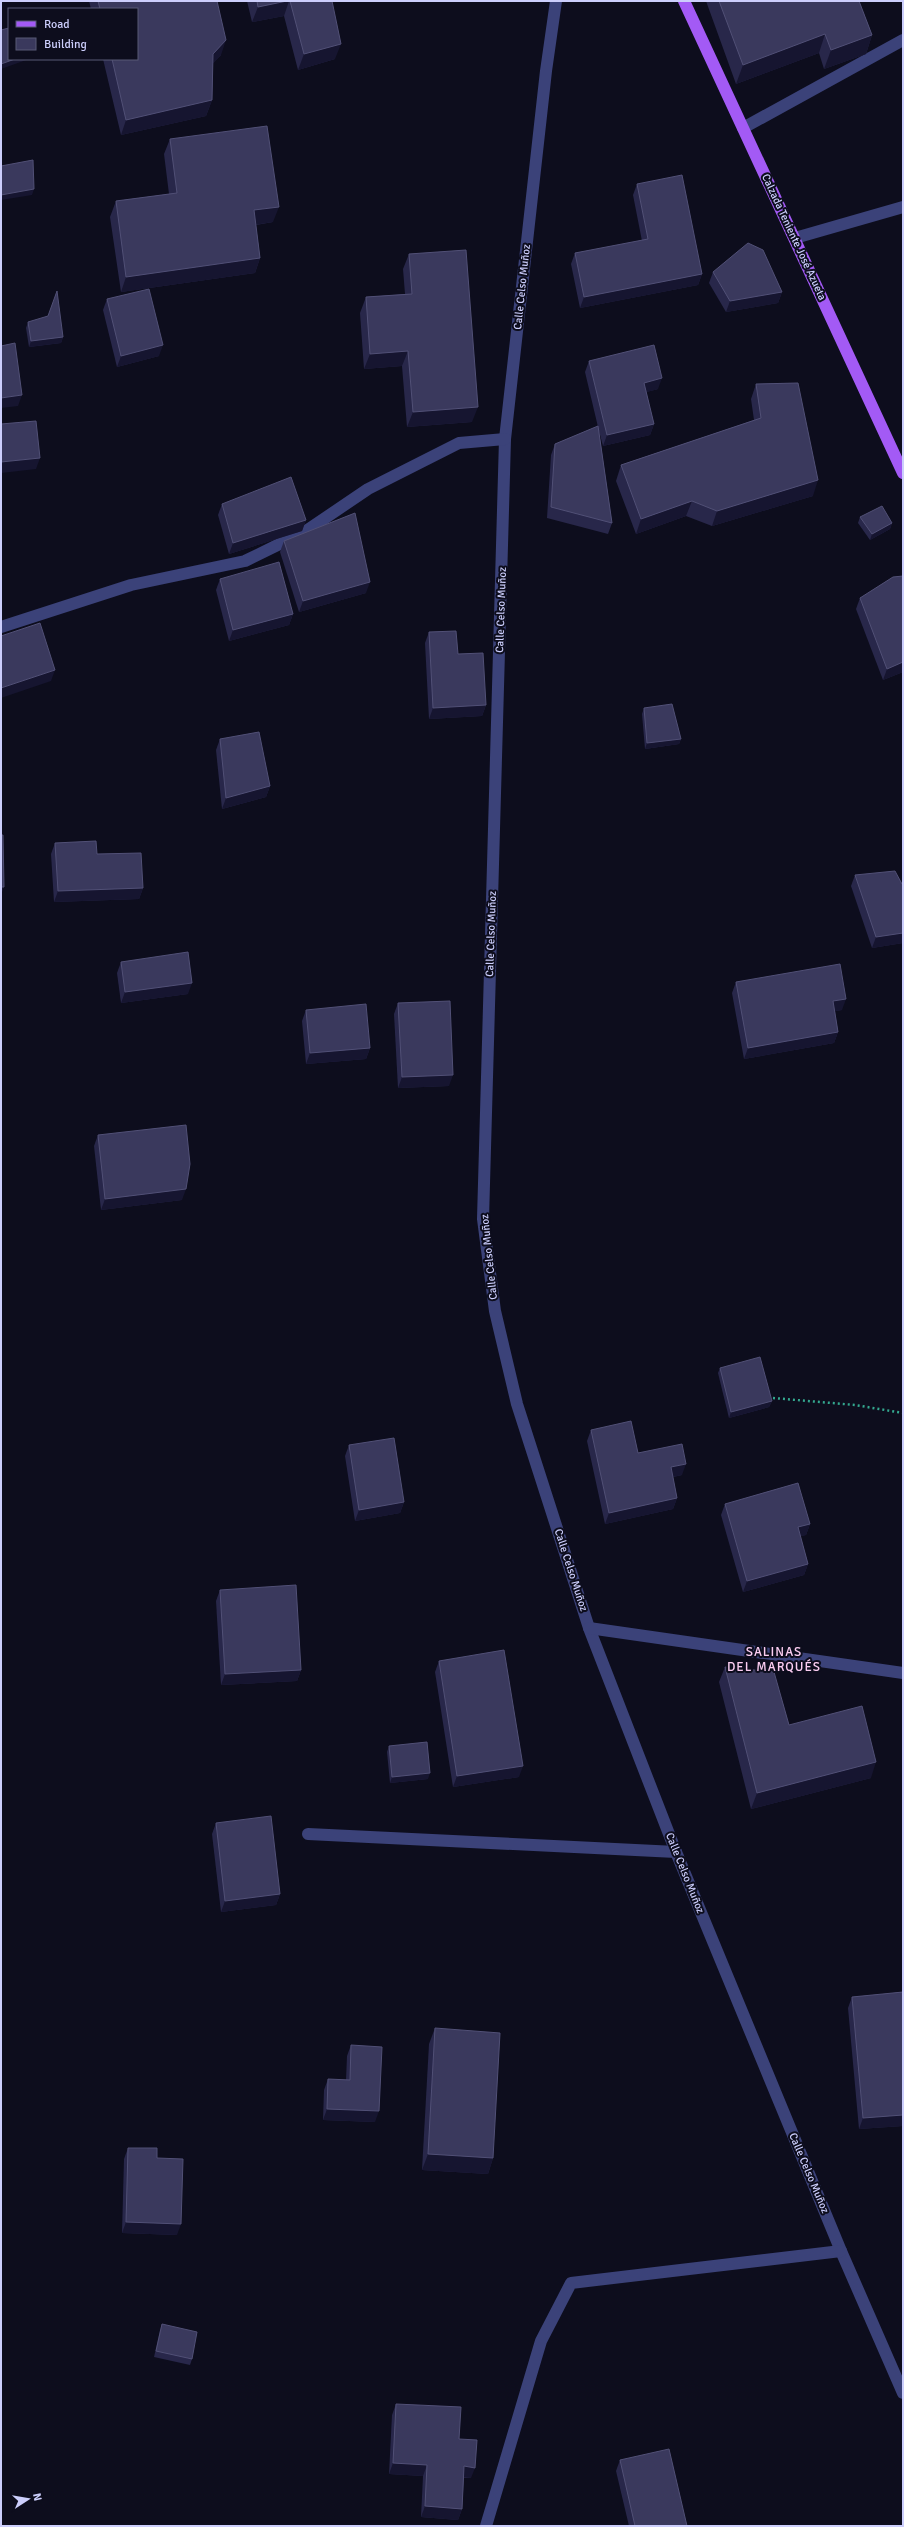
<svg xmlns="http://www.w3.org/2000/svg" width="904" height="2527" viewBox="0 0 904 2527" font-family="Signika,sans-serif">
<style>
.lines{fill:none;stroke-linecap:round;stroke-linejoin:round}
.path{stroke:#34a88f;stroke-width:2.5;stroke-dasharray:2 3;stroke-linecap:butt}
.minor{stroke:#3b4279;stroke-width:12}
.major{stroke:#a35af5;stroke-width:12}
.wall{fill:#28274a}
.shaded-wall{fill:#161530}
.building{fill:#3a395d;stroke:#515076}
.labels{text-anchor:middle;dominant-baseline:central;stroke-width:4;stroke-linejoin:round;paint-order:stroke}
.street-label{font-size:11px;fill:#cccefc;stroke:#0d0d1d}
.quarter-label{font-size:13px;letter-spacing:1px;fill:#fccef2;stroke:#0d0d1d}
</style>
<rect width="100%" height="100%" fill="#0d0d1d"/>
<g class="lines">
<polyline class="path" points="773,1398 855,1405 903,1413"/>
<g class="minor">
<polyline points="556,1 546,71 505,439 483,1219 495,1311 517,1404 589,1628 676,1852 841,2251 903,2393"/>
<polyline points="743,128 903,40"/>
<polyline points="795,238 903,207"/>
<polyline points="1,627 131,585 245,561 306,531 368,489 459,443 505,439"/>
<polyline points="589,1628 903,1673"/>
<polyline points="308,1834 676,1852"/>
<polyline points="486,2526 541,2341 571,2283 841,2251"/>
</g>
<polyline class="major" points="684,1 903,473"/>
</g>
<g class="wall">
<polygon points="89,1 217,1 221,55 213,63 212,100 206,116 121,135 103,59 137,59 137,9 91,9"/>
<polygon points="247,1 332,1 335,59 298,70 284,16 252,22"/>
<polygon points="706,1 859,1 872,35 866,54 824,69 819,53 736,84"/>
<polygon points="170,139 273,222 256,225 260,258 255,273 121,292 110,217 116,201 169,194 164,154"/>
<polygon points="637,184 702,274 698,285 580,308 571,264 575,253 642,241 633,195"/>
<polygon points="409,254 472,422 407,427 402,366 364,369 360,313 366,297 405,294 403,269"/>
<polygon points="713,272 782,292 778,303 726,312 709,283"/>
<polygon points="107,299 159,356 117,367 103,310"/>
<polygon points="28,322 63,337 61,343 29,347 26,328"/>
<polygon points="589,361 658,389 646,392 654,424 650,435 603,446 599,431 612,523 608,534 547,518 551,455 555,444 598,427 585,372"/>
<polygon points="756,384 813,496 712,526 686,516 636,534 616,481 621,465 754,420 751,399"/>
<polygon points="222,504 306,520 302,531 229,554 218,515"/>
<polygon points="860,517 892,523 890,529 870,540 858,523"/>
<polygon points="284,541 366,593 299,612 280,552"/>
<polygon points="903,576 903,672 883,680 856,609 860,598"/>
<polygon points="220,579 293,614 289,625 229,641 216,590"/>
<polygon points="429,632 458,654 486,705 482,716 429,719 425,643"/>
<polygon points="644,708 681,739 679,744 645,749 642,714"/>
<polygon points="220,739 270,786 266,797 222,809 216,750"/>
<polygon points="55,843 97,854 143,888 139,899 54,902 51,854"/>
<polygon points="855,875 903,884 903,943 872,948 851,886"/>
<polygon points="121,962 188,994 121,1003 117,973"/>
<polygon points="736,982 842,1010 835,1011 838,1032 834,1043 744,1059 732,993"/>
<polygon points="398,1003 449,1086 398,1088 394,1014"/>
<polygon points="306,1010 370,1048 366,1059 306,1064 302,1021"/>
<polygon points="98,1135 182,1200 101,1210 94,1146"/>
<polygon points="720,1368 772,1401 769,1407 729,1418 718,1373"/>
<polygon points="591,1430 682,1475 673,1477 677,1498 673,1509 605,1524 587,1441"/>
<polygon points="349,1445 404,1502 400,1513 355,1521 345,1456"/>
<polygon points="725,1504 810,1524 806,1535 800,1536 808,1564 804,1575 743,1592 721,1515"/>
<polygon points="220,1590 301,1670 297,1681 221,1685 216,1601"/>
<polygon points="439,1661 519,1777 453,1787 435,1672"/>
<polygon points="725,1667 789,1725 871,1778 751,1809 719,1682"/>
<polygon points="389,1746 428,1779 390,1783 387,1752"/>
<polygon points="216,1823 280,1894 276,1905 221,1912 212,1834"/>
<polygon points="903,1992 903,2126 859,2129 848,2008 852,1997"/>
<polygon points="435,2028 493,2158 488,2174 422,2170 429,2044"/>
<polygon points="351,2045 375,2122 323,2120 324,2090 328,2079 346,2080 347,2056"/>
<polygon points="128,2148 177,2235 122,2233 124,2159"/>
<polygon points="162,2324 192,2359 190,2365 154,2357 160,2330"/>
<polygon points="396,2404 459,2439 471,2478 464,2478 462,2509 458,2520 421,2517 423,2476 389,2474 392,2415"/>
<polygon points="620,2460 687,2526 629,2526 616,2471"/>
</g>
<g class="shaded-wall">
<polygon points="287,1 289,1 284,16 252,22 258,7"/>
<polygon points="825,34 819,53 736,84 743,65"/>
<polygon points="872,35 866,54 824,69 831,50"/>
<polygon points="226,40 221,55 208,69 213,54"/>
<polygon points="341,44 335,59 298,70 304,54"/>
<polygon points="15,59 29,59 1,69 1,64"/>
<polygon points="212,100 206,116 121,135 126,120"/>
<polygon points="34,189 32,195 1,200 1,195"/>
<polygon points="279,207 273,222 248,226 254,210"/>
<polygon points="260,258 255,273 121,292 126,277"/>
<polygon points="702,274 698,285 580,308 584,297"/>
<polygon points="782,292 778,303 726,312 730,301"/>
<polygon points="63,337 61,343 29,347 31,341"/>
<polygon points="163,345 159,356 117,367 121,356"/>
<polygon points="408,351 402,366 364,369 370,354"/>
<polygon points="662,378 658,389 640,394 644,383"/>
<polygon points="22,395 18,406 1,408 1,398"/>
<polygon points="478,407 472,422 407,427 413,412"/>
<polygon points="654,424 650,435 603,446 607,435"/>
<polygon points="40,458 36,469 1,473 1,462"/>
<polygon points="818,480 813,496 712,526 717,511"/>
<polygon points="692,501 686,516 636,534 641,519"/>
<polygon points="306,520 302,531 229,554 233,543"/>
<polygon points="892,523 890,529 870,540 872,534"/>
<polygon points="370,582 366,593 299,612 303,601"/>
<polygon points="293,614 289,625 229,641 233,630"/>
<polygon points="903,662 903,672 883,680 887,669"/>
<polygon points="55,670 51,681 1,698 1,688"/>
<polygon points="486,705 482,716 429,719 433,708"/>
<polygon points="681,739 679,744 645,749 647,743"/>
<polygon points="270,786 266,797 222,809 226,798"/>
<polygon points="1,887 4,887 1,895"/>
<polygon points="143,888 139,899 54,902 58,891"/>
<polygon points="903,933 903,943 872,948 876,937"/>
<polygon points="192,983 188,994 121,1003 125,992"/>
<polygon points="846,999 842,1010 829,1012 833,1001"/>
<polygon points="838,1032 834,1043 744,1059 748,1048"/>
<polygon points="370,1048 366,1059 306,1064 310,1053"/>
<polygon points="453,1075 449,1086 398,1088 402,1077"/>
<polygon points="186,1189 182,1200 101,1210 105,1199"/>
<polygon points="772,1401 769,1407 729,1418 731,1412"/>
<polygon points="686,1464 682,1475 667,1478 671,1467"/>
<polygon points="677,1498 673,1509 605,1524 609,1513"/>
<polygon points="404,1502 400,1513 355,1521 359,1510"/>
<polygon points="810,1524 806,1535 794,1538 798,1527"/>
<polygon points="808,1564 804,1575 743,1592 747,1581"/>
<polygon points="301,1670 297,1681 221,1685 225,1674"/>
<polygon points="876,1762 871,1778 751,1809 757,1793"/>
<polygon points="523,1766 519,1777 453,1787 457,1776"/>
<polygon points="430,1773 428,1779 390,1783 392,1777"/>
<polygon points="280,1894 276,1905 221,1912 225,1901"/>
<polygon points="327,2109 379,2111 375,2122 323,2120"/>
<polygon points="903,2115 903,2126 859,2129 863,2118"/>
<polygon points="428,2154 493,2158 488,2174 422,2170"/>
<polygon points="126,2222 181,2224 177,2235 122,2233"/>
<polygon points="393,2463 427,2465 423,2476 389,2474"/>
<polygon points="464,2466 475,2468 471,2478 460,2477"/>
<polygon points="425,2506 462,2509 458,2520 421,2517"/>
</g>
<g class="building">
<polygon points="98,1 217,1 226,40 213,54 212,100 126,120 112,59 137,59 137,9 100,9"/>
<polygon points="257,1 287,1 258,7"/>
<polygon points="290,1 332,1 341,44 304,54"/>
<polygon points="719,1 859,1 872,35 831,50 825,34 743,65"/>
<polygon points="9,28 9,59 15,59 1,64 1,30"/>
<polygon points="267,126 279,207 254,210 260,258 126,277 116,201 177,193 170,139"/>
<polygon points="33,160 34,189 1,195 1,166"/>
<polygon points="682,175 702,274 584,297 575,253 648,239 637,184"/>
<polygon points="748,243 763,250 782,292 730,301 713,272"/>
<polygon points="466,250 478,407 413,412 408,351 370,354 366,297 412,294 409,254"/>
<polygon points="149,289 163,345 121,356 107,299"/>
<polygon points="57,291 63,337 31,341 28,322 48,316"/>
<polygon points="15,343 22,395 1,398 1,346"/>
<polygon points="654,345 662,378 644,383 654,424 607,435 589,361"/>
<polygon points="798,383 818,480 717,511 692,501 641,519 621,465 761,418 756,384"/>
<polygon points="36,421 40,458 1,462 1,424"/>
<polygon points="598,426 612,523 551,507 555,444"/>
<polygon points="291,477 306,520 233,543 222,504"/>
<polygon points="882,506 892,523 872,534 860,517"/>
<polygon points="355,513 370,582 303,601 284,541"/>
<polygon points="279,562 293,614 233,630 220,579"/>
<polygon points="903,576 903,662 887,669 860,598 893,577"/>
<polygon points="40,623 55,670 1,688 1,636"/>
<polygon points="456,631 458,654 483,653 486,705 433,708 429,632"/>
<polygon points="672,704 681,739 647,743 644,708"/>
<polygon points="259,732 270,786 226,798 220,739"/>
<polygon points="1,835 3,835 4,887 1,887"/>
<polygon points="96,841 97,854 141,853 143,888 58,891 55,843"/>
<polygon points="895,871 902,884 903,884 903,933 876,937 855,875"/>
<polygon points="188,952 192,983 125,992 121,962"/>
<polygon points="840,964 846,999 833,1001 838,1032 748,1048 736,982"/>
<polygon points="450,1001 453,1075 402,1077 398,1003"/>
<polygon points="366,1004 370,1048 310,1053 306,1010"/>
<polygon points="186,1125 190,1164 186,1189 105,1199 98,1135"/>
<polygon points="760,1357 772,1401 731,1412 720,1368"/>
<polygon points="631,1421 638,1453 682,1444 686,1464 671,1467 677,1498 609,1513 591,1430"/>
<polygon points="394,1438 404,1502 359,1510 349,1445"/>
<polygon points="798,1483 810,1524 798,1527 808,1564 747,1581 725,1504"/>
<polygon points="296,1585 301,1670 225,1674 220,1590"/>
<polygon points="504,1650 523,1766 457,1776 439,1661"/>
<polygon points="725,1667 774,1672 789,1725 862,1706 876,1762 757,1793"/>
<polygon points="427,1742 430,1773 392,1777 389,1746"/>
<polygon points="271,1816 280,1894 225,1901 216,1823"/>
<polygon points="903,1992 903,2115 863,2118 852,1997"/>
<polygon points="435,2028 500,2033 493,2158 428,2154"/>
<polygon points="351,2045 382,2047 379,2111 327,2109 328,2079 350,2080"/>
<polygon points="128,2148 157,2148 157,2158 183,2159 181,2224 126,2222"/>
<polygon points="162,2324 197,2332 192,2359 156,2351"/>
<polygon points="396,2404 461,2407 459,2439 477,2440 475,2468 464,2466 462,2509 425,2506 427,2465 393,2463"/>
<polygon points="669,2449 687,2526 635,2526 620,2460"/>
</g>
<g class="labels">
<g class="street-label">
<text transform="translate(794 237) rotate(65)">Calzada Teniente José Azueta</text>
<text transform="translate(522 287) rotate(-84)">Calle Celso Muñoz</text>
<text transform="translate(501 610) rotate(-88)">Calle Celso Muñoz</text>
<text transform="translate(491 934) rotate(-88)">Calle Celso Muñoz</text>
<text transform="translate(489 1257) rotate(-96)">Calle Celso Muñoz</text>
<text transform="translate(571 1570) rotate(72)">Calle Celso Muñoz</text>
<text transform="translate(685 1873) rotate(68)">Calle Celso Muñoz</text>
<text transform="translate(809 2173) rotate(67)">Calle Celso Muñoz</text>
</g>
<g class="quarter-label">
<text x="774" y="1652">SALINAS<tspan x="774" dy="15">DEL MARQUÉS</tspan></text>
</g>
</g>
<rect width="904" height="2527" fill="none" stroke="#cccefc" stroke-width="4"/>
<rect x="8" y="8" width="130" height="52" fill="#0d0d1d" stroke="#595a76"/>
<rect x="16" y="21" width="20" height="6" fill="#a35af5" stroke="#595a76"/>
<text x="44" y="28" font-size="12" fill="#cccefc">Road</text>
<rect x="16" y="38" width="20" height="12" fill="#3a395d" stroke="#595a76"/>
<text x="44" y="48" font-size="12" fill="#cccefc">Building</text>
<g transform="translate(28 2499) rotate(78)" stroke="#0d0d1d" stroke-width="3" paint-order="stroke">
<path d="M0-3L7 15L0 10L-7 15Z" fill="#cccefc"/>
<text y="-6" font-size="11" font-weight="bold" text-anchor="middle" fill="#cccefc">N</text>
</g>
</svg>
